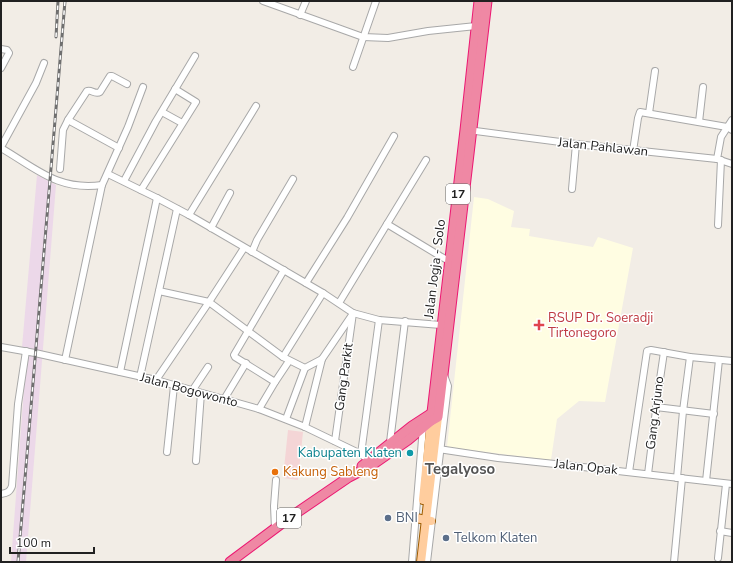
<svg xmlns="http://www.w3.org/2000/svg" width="733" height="563" viewBox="0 0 733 563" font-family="'Nunito Sans',sans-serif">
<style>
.commercial{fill:#f4d5d6}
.industrial{fill:#ecd8e9}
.education{fill:#fffde2}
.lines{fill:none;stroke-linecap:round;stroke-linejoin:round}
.minor-casing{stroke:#a8a8a8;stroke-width:8}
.major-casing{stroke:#9d5c00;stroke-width:10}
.highway-casing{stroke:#ec1872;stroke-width:11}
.minor{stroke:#fff;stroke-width:6}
.major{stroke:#ffcd9e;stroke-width:8}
.highway{stroke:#ef88a4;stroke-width:9}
.rail-casing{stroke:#6f6f6f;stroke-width:3}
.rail{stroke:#fff;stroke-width:1.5;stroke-dasharray:4.5;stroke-linecap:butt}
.health-dot{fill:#e0444e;stroke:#fff;stroke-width:1.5}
.culture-dot{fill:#0f9aa8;stroke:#fff;stroke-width:1.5}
.food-dot{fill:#e8710a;stroke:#fff;stroke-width:1.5}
.service-dot{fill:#5c6f8a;stroke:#fff;stroke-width:1.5}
.labels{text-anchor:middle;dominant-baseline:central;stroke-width:3;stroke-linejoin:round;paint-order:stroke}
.shield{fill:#fff;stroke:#646464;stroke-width:1}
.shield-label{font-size:12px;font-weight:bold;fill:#212121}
.street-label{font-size:13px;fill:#212121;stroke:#fff}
.health-label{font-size:13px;fill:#be3a42;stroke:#fff;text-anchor:start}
.culture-label{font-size:13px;fill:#0d838f;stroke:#fff;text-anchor:end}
.food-label{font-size:13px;fill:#c56008;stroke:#fff;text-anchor:start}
.service-label{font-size:13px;fill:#4e5e75;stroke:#fff;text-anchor:start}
.quarter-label{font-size:15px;font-weight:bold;fill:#545454;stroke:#fff}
</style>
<rect width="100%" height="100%" fill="#f2ede6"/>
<polygon class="commercial" points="288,430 303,432 298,480 283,478"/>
<polygon class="industrial" points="37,175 56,185 26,562 11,562 27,349 22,347"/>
<polygon class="education" points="474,197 488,199 514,211 511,227 530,229 529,236 593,247 598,237 633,248 605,402 579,401 557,419 551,460 447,447"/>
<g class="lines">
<g class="minor-casing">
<g id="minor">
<polyline points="263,1 363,37 388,38 428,31 476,26"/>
<polyline points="300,15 306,1"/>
<polyline points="1,49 7,50 9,53 1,68"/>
<polyline points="353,67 376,1"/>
<polyline points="162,112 182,123"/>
<polyline points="649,113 655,71"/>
<path d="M68,120L87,91C91,89 95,95 100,92L110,76H112L127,84"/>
<polyline points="699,122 703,87"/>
<polyline points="468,130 576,144 717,159 732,164"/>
<polyline points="1,147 36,83 44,63"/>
<path d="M1,148C37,169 58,191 102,185"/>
<polyline points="633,151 638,118 640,112 727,127 732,130"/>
<polyline points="717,159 721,137 732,120"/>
<polyline points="60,169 63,130 68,120 119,148"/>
<polyline points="108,174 157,198 189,215 323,293 353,313 379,320 441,325"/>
<polyline points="124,181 156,121 195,56"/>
<polyline points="572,189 576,144"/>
<polyline points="141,190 196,102 175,89"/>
<polyline points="189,215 256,106"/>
<polyline points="387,224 426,160"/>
<polyline points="718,225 721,160"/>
<polyline points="211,228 230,193"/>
<polyline points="252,252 257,240 293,179"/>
<polyline points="306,283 347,218 394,136"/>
<polyline points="159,291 209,302 283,357 305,368 322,359"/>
<polyline points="339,303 387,224 440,256 449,261 453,261"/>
<polyline points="1,347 35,353 156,380 259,409 305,427 361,454 368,460"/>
<polyline points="283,357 323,293"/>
<polyline points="65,360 102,185 128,127 143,87"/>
<polyline points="120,372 157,198"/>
<polyline points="140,377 177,209"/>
<polyline points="156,380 209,302 244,248"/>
<polyline points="275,382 235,357 234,355 284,270"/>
<polyline points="192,391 208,367"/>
<polyline points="225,400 226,396 246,363"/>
<polyline points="656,407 714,414"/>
<polyline points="259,409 275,382 289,361"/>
<polyline points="286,419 305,368"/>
<polyline points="305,427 322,359 352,315"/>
<polyline points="335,441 353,313"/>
<polyline points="390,442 405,321"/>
<polyline points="432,448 498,458 583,467 732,484"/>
<polyline points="167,452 174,386"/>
<polyline points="361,454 379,320"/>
<polyline points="196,461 201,393"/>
<polyline points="629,472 647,351 651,350 690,357 732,361"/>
<polyline points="648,474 659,386 664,352"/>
<polyline points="677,478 683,411 690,357"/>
<polyline points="706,481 719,360"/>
<path d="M1,494C7,493 10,492 12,486L18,404L26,351"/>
<polyline points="275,528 274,506 276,480"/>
<polyline points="720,531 732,533"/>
<polyline points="718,558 726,484"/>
<polyline points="412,562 423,427"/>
<polyline points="427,562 448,386 444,375"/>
<polyline points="674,562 682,478"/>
</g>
</g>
<g class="major-casing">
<g id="major">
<polyline points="423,500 431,421"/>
<polyline points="416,518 431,521"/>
<polyline points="421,562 438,417"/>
</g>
</g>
<g class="highway-casing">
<g id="highway">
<polyline points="431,421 465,130 479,1"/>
<polyline points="362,466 412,426 435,411"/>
<polyline points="230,562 289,518 349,477 372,465 408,440 431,421 438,417 487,1"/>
</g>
</g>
<use href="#minor" class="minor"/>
<use href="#major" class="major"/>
<use href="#highway" class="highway"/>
<g class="rail-casing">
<g id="rail">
<polyline points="56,37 58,1"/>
<polyline points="18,562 65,1"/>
</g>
</g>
<use href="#rail" class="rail"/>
</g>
<path class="health-dot" d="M537 319h4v4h4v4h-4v4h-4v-4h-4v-4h4z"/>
<circle class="culture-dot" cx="410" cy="453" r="4"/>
<circle class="food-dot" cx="275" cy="472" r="4"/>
<g class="service-dot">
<circle cx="388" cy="518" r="4"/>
<circle cx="446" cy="538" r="4"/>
</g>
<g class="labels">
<g class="shield">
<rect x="446" y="184" width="24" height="20" rx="3"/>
<rect x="277" y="508" width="24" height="20" rx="3"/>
</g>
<g class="shield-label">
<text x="458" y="194">17</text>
<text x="289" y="518">17</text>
</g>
<g class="street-label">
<text transform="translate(603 147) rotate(6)">Jalan Pahlawan</text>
<text transform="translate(435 269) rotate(-83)">Jalan Jogja - Solo</text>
<text transform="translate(344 377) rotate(-82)">Gang Parkit</text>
<text transform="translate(189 390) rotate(15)">Jalan Bogowonto</text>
<text transform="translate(655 413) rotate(-83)">Gang Arjuno</text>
<text transform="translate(586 467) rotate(6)">Jalan Opak</text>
</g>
<g class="health-label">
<text x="548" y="318">RSUP Dr. Soeradji<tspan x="548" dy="15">Tirtonegoro</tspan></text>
</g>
<g class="culture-label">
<text x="402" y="453">Kabupaten Klaten</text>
</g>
<g class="food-label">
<text x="283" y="472">Kakung Sableng</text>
</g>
<g class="service-label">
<text x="396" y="518">BNI</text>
<text x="454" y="538">Telkom Klaten</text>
</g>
<g class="quarter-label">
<text x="460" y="469">Tegalyoso</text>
</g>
</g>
<rect width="733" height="563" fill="none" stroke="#212121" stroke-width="4"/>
<path d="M10 547v6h84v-6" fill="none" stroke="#212121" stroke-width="2"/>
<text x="16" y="547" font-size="12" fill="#212121" stroke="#ffffff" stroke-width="3" paint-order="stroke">100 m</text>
</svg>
